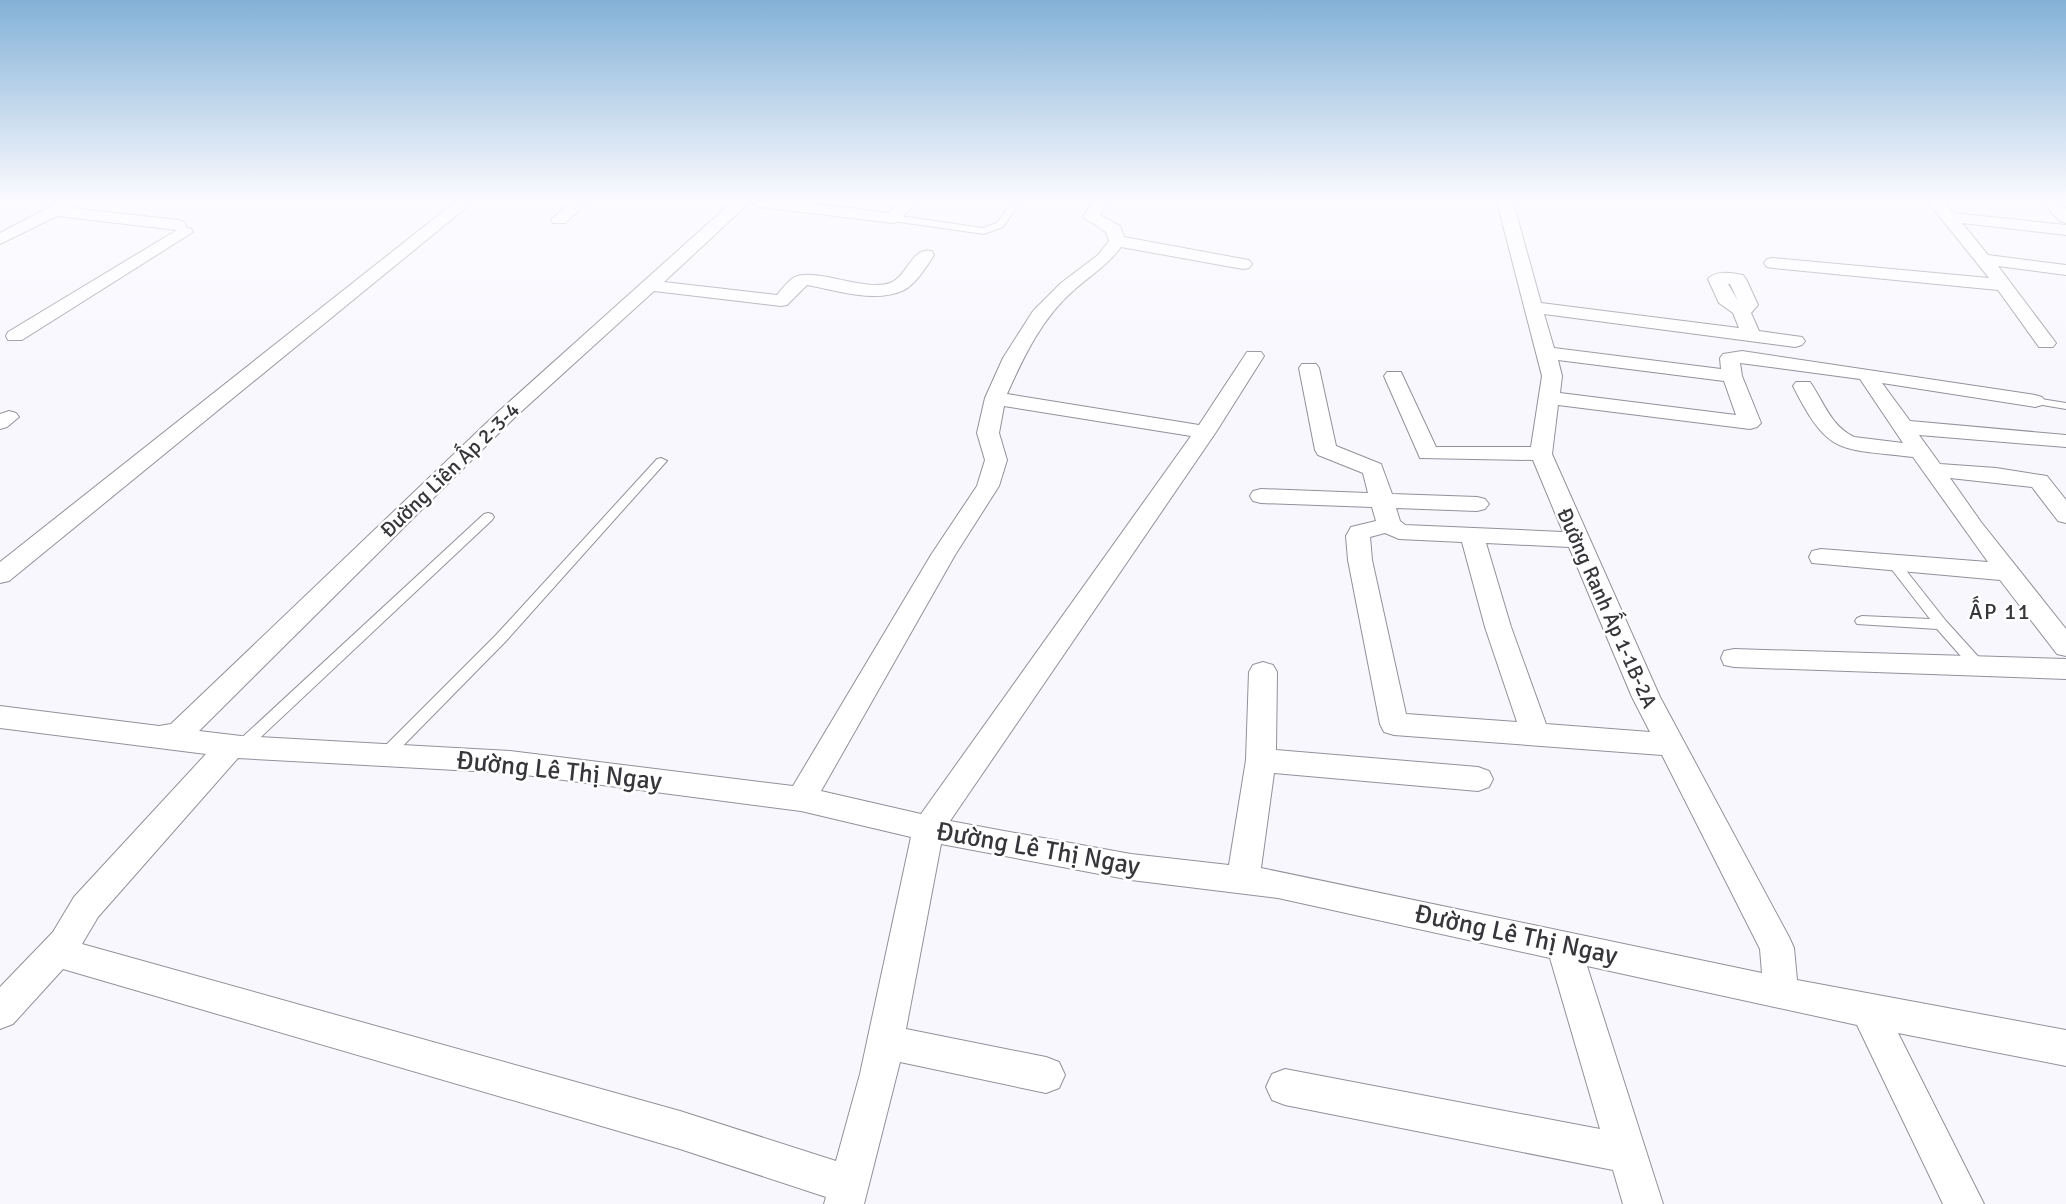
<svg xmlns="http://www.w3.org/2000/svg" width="2066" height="1204" viewBox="0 0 2066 1204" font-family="Signika,sans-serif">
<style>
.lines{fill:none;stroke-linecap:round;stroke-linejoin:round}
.lane-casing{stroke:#92919a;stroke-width:2}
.street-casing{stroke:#92919a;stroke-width:2}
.lane{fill:#fff;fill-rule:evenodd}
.street{fill:#fff;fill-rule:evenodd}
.labels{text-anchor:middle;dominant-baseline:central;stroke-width:5;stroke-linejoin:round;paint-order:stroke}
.street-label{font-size:21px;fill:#37363a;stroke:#fff}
.neighbourhood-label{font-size:22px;letter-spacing:1.5px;fill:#37363a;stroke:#fff}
.near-street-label{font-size:26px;fill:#37363a;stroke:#fff}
</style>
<rect width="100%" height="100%" fill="#f8f7fe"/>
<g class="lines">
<g class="lane-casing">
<g id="lane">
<polygon points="1012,202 1020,202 1003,227 984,234 893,221 889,218 893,215 983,228 997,223"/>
<polygon points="2035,398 2066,403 2066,409 2031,403 2030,401"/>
<polygon points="661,458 667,461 665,463 506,641 391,758 386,760 381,758 378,754 381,750 496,635 657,459"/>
<polygon points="488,513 492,514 494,517 492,520 246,751 241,753 236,751 233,747 236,743 484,514"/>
<polygon points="1892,558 1897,559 1946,621 1984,663 1986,667 1984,671 1974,671 1937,629 1857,624 1855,621 1857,618 1862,616 1930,619 1886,562"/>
</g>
</g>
<g class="street-casing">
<g id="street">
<polygon points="59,202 80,202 72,208 178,220 184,222 186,225 185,227 191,229 193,232 22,340 8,340 6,336 8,332 177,230 57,216 0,244 0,233"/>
<polygon points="455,202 473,202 9,581 0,583 0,562"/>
<polygon points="570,202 588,202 565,223 553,223 551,220"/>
<path d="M732,202H750L664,282L777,295C781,290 787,282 793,278C813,266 863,292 890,283C907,277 912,246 932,251L934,255C927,266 916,284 904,290C875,304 836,290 807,285L787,305L781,306L654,291L513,419L199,731L241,736L510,751L793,786L931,555L977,486L985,460L977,433L985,398L1003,358L1033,311L1061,283L1098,255L1109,241L1106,232L1083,217L1092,202H1108L1100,215L1120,226L1124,237L1243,259L1249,260L1252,264L1249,268L1243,269L1121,247C1108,265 1091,275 1074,290C1042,318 1024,356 1007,394L1199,425L1247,352H1261L1264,356L1216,432L950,821L1131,854L1229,865L1246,760L1249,672L1253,665L1263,662L1273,665L1277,672L1276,750L1478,767L1489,771L1493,779L1489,787L1478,791L1274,773L1261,868L1762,973L1760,949L1662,755L1394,735L1384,732L1380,724L1348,560L1346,536L1351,527L1376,521L1372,507L1261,503L1253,501L1250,496L1253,491L1261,489L1368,493L1363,473L1318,455L1315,450L1299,368L1302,364H1316L1319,368L1336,446L1381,464L1392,494L1477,497L1485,499L1489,504L1485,509L1477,511L1396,508L1400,521L1405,525L1563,532L1533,460L1420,458L1384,376L1387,372H1401L1436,447H1531L1542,376L1497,202H1513L1541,303L1739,328L1733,313L1719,303L1708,279C1716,270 1732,273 1743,275L1746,279L1758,305L1751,313L1759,331L1802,337L1805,341L1802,345L1795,347L1544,314L1554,348L1721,369L1720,358L1723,354L1742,351L2035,395L2042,397L2045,401L2042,405L2035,407L1882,383L1910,421L2066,435V447L1919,435L1940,464L1996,468L2047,476L2066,500V523L2058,521L2032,487L1950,478L1981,522L2066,629V656L2057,654L2000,580L1812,563L1809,557L1812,551L1821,549L1988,562L1913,457C1839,448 1829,457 1793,386L1796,382H1810C1824,402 1830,425 1854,437L1903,443L1860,379L1740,363L1742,376L1761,423L1757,427L1750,429L1558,405L1552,454L1660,697L1789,937L1794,948L1797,980L2066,1030V1066L1898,1033L1984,1204H1943L1857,1025L1587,966L1663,1204H1623L1613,1170L1285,1105L1272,1100L1266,1087L1272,1074L1285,1069L1600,1129L1550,958L1278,898L1131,880L941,844L906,1029L1046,1057L1059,1062L1065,1075L1059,1088L1046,1093L900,1062L864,1204H824L826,1197L680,1149L63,969L13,1024L0,1029V987L53,932L74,897L206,754L0,728V706L159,726L171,724L499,411ZM1728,284H1730L1738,301ZM1558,360L1724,381L1736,415L1560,393L1562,376ZM1004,406L1191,436L921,814L821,791L955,555L999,486L1007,460L999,433ZM1385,533L1399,539L1462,542L1485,627L1517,722L1406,714L1372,560L1370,537ZM1486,543L1569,547L1632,697L1650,732L1546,724L1511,627ZM238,758L510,773L801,811L911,837L860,1074L836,1161L680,1111L82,944L98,917Z"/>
<polygon points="751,202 801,202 889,213 899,202 916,202 899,221 893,223 759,207"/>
<polygon points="1928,202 1945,202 1953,213 2066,225 2066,235 1962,223 1988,255 2066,265 2066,275 1998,266 2056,343 2053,347 2039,347 1998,290 1773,268 1767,267 1764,263 1767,259 1773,258 1989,278"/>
<polygon points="2042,202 2059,202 2066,209 2066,223 2060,221"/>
<polygon points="9,411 16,413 19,417 7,427 0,429 0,414"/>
<polygon points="1734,649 2066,659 2066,679 1734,667 1724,665 1721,658 1724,651"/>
</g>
</g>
<use href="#lane" class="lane"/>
<use href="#street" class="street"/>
</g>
<linearGradient id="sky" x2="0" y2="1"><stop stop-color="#83b1d7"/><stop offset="0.54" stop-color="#fcfbff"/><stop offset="1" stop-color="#fcfbff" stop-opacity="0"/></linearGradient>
<rect width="2066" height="371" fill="url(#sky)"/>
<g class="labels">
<g class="street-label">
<text transform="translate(450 470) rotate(-44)">Đường Liên Ấp 2-3-4</text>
<text transform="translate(1607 608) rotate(66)">Đường Ranh Ấp 1-1B-2A</text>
</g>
<g class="neighbourhood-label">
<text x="2000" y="611">ẤP 11</text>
</g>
<g class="near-street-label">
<text transform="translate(559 771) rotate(6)">Đường Lê Thị Ngay</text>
<text transform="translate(1038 849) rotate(10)">Đường Lê Thị Ngay</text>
<text transform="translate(1516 935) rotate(12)">Đường Lê Thị Ngay</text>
</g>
</g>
</svg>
